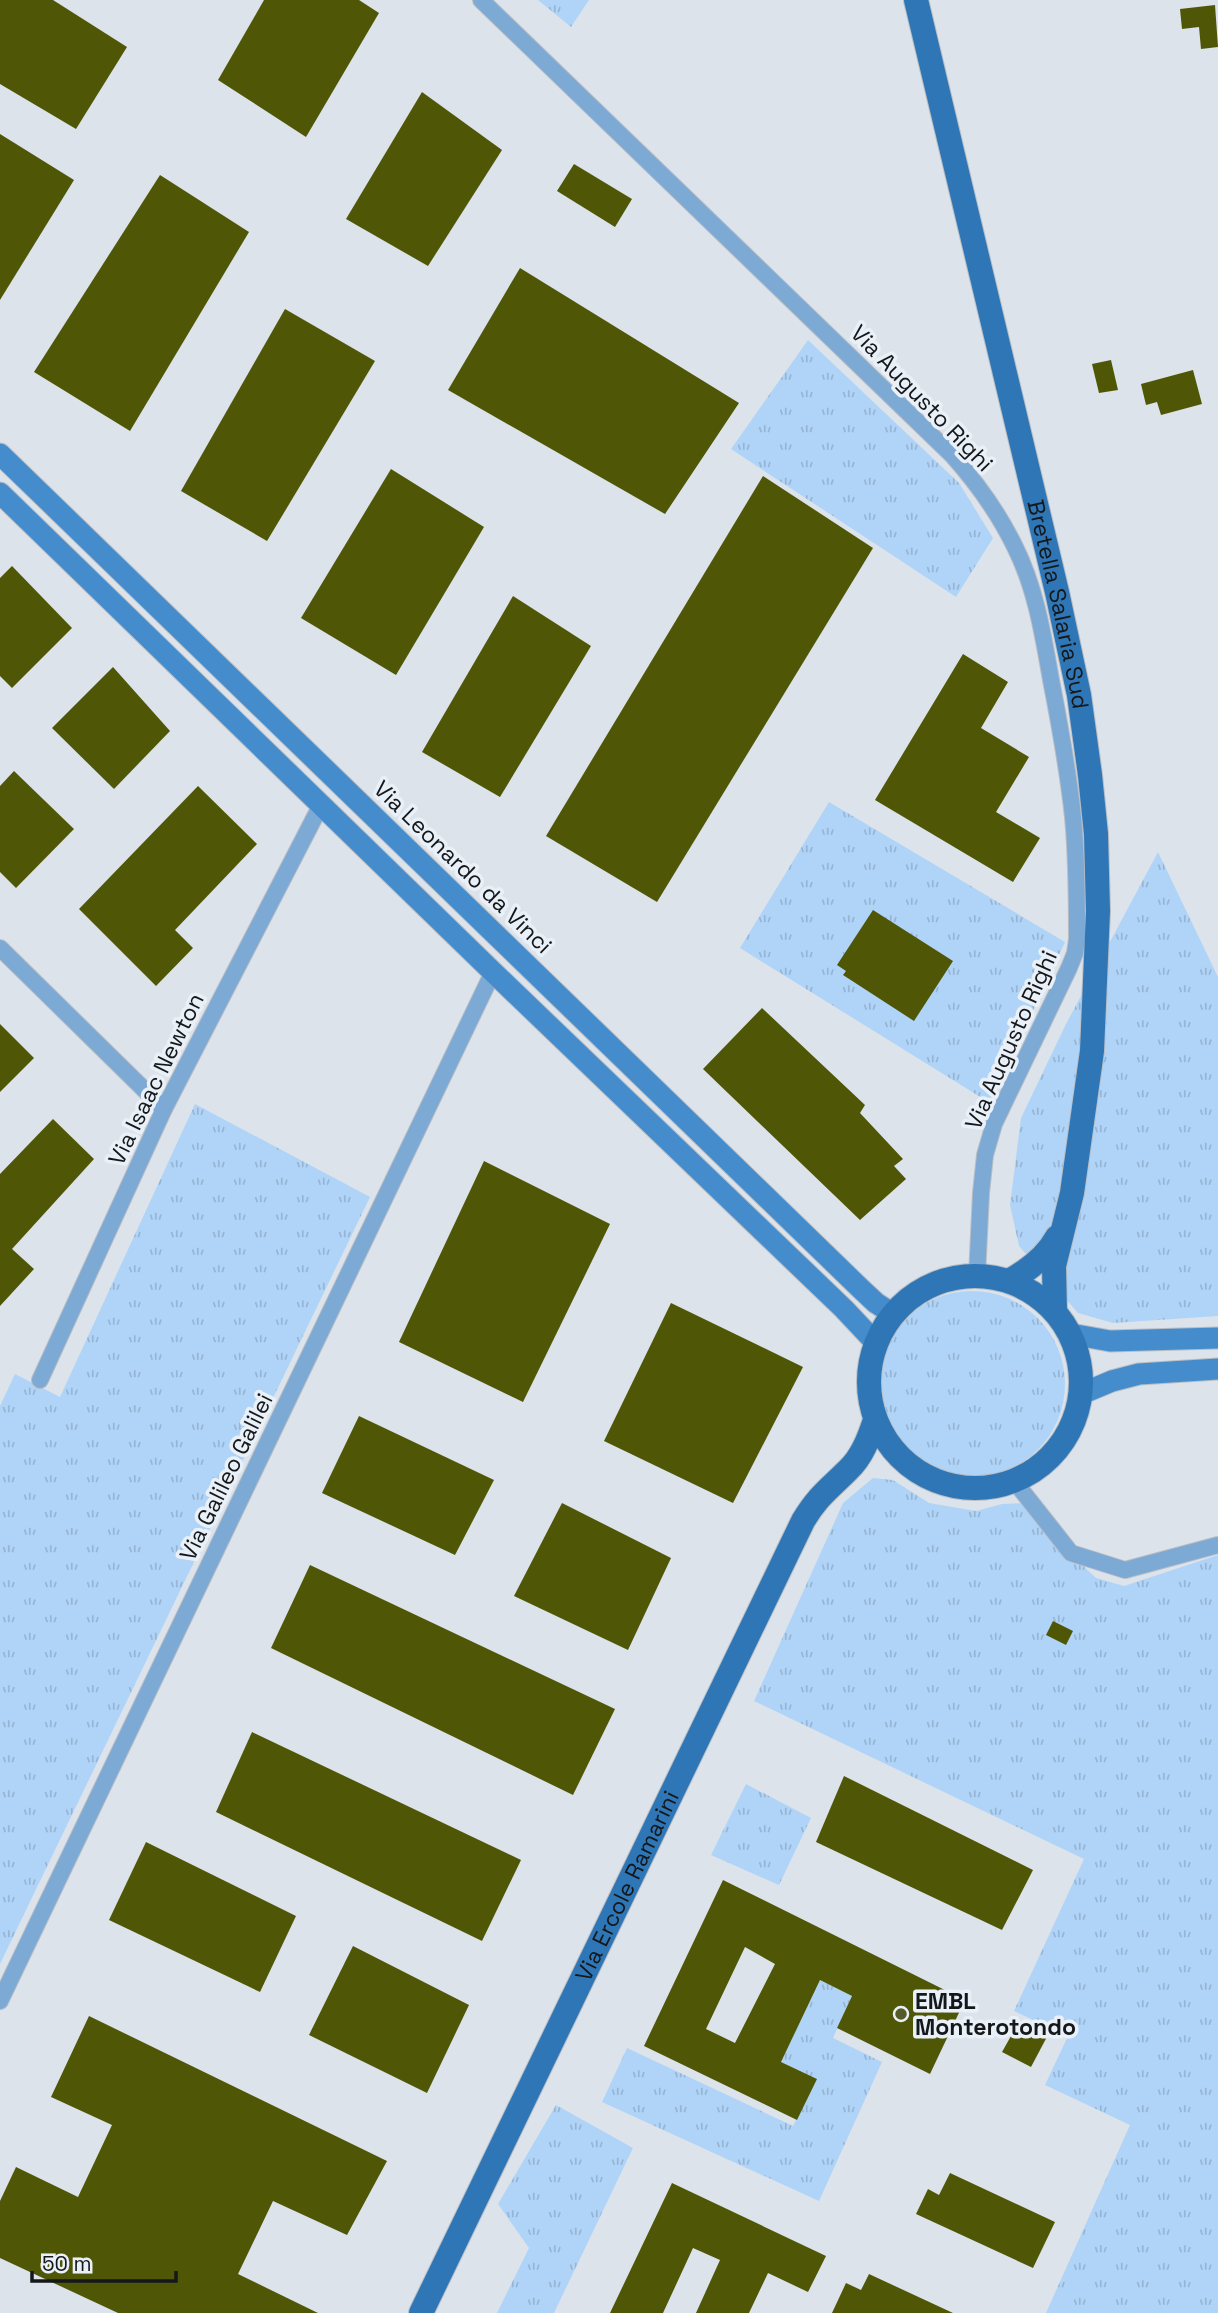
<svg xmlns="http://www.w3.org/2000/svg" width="1218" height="2313" viewBox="0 0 1218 2313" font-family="'Space Grotesk',sans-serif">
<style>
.grass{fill:url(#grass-tufts)}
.building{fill:#4f5707;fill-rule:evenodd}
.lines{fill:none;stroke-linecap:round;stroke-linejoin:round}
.minor-casing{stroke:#b8bec5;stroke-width:18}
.secondary-casing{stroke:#b8bec5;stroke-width:23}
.primary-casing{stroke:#b8bec5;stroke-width:26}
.minor{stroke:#7da9d5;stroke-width:16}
.secondary{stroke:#458ccd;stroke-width:21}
.primary{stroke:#2e76b5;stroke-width:24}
.poi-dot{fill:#545b29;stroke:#e9f0f8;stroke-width:2.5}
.labels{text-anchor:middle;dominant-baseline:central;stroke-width:7;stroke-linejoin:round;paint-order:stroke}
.street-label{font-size:23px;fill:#15181a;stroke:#e9f0f8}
.poi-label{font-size:23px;font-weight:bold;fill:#15181a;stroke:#e9f0f8;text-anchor:start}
</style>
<defs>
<pattern id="grass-tufts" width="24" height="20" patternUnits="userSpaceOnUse" patternTransform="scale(1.75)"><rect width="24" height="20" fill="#b0d4f8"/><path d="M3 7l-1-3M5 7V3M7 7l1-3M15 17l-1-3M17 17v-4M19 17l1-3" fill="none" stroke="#96b5d4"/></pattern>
</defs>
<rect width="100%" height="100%" fill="#dce3ea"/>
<g class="grass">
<polygon points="538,0 589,0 571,27"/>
<polygon points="808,340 959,483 993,538 956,597 731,449"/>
<polygon points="829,802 1065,942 990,1103 740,948"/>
<polygon points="1158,852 1218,977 1218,1316 1113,1323 1078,1313 1019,1246 1010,1205 1021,1118 1066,1024"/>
<polygon points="195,1104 370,1197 0,1964 0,1406 15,1374 60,1397"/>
<circle cx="972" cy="1384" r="93"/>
<polygon points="873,1478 893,1480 929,1503 976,1511 1002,1504 1025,1503 1056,1540 1096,1578 1124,1586 1218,1555 1218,2313 1046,2313 1130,2125 1045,2085 1068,2036 1014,2011 1084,1859 754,1701 843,1503"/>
<polygon points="746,1784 811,1818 779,1885 711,1855"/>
<polygon points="820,1980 852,1996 833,2038 882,2062 819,2201 602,2102 627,2048 793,2126 817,2079 781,2062"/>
<polygon points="556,2105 633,2148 554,2313 497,2313 529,2248 498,2204"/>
</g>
<g class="building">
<polygon points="0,0 53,0 127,47 76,129 0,84"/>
<polygon points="264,0 359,0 379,13 306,137 218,80"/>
<polygon points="1215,5 1218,47 1201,49 1199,27 1182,29 1180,9"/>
<polygon points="422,92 502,150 428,266 346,219"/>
<polygon points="0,134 74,180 0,300"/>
<polygon points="574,164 632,199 615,227 557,191"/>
<polygon points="160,175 249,232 130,431 34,372"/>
<polygon points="520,268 739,403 665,514 448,390"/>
<polygon points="285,309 375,361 267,541 181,491"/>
<polygon points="1111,360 1118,390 1099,393 1092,364"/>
<polygon points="1193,370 1202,404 1161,415 1157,402 1146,405 1141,384"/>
<polygon points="391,469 484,527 396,675 301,618"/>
<polygon points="763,476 873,548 657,902 546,836"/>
<polygon points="12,566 72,628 12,688 0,676 0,578"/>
<polygon points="513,596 591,646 500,797 422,752"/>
<polygon points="963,654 1008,682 981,728 1029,757 996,812 1040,838 1013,882 875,800"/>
<polygon points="113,667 170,731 114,789 52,728"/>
<polygon points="14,771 74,829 16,888 0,872 0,786"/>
<polygon points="198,786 257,844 175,930 193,948 156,986 79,909"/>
<polygon points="873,910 953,961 914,1021 843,975 846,971 837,965"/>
<polygon points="762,1008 865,1105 860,1113 903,1159 894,1166 906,1179 860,1220 703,1069"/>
<polygon points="0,1024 34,1058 0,1092"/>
<polygon points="53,1119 94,1159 12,1249 34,1269 0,1306 0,1174"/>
<polygon points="484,1161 610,1224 523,1402 399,1342"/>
<polygon points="671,1303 803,1367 733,1503 604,1441"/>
<polygon points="359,1416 494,1480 455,1555 322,1493"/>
<polygon points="562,1503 671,1558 628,1650 514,1596"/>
<polygon points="310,1565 615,1709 573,1795 271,1648"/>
<polygon points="1053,1621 1073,1631 1066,1645 1046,1635"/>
<polygon points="252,1732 521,1860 482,1941 216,1812"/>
<polygon points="844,1776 1033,1870 1002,1930 816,1842"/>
<polygon points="146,1842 296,1916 260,1992 109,1920"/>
<path d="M723,1880L965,2000L930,2074L837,2028L852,1996L820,1980L781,2062L817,2079L797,2120L644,2046ZM745,1947L775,1964L735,2043L706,2029Z"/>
<polygon points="353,1946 469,2005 427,2093 309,2035"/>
<polygon points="89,2016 387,2161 347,2235 273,2201 238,2274 318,2313 118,2313 0,2258 0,2201 16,2167 78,2197 112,2125 51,2097"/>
<polygon points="1020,2020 1049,2033 1031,2067 1002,2052"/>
<polygon points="950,2173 1055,2222 1033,2268 916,2214 928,2189 939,2195"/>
<polygon points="672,2183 826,2256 808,2292 768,2273 749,2313 696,2313 720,2260 693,2248 663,2313 610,2313"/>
<polygon points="869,2274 953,2313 832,2313 846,2283 861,2290"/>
</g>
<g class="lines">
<g class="minor-casing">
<g id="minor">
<path d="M481,0L952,455C977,483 999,514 1015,547C1036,589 1043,635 1051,680C1060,726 1068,771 1073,817C1077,858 1077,899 1077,939L1075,953L1069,968L994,1124L985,1155L981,1193L977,1276"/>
<polyline points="0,948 164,1109"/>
<polyline points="40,1380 164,1109 322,803"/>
<polyline points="1015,1482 1071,1553 1125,1570 1218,1545"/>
<polyline points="0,2001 493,972"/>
</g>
</g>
<g class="secondary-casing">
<g id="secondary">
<polyline points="0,454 861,1289 876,1303 893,1314"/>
<polyline points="0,493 493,972 844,1309 876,1343"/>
<polyline points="1071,1334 1110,1341 1218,1338"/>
<polyline points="1081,1394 1112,1381 1139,1374 1218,1369"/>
</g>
</g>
<g class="primary-casing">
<g id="primary">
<path id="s1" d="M916,0L1057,592L1079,695L1090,775L1096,834L1098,911L1092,1051L1072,1193L1054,1266L1055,1311"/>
<circle cx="975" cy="1382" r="106"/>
<path d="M1009,1281C1029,1270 1046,1257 1057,1237"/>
<path id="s2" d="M421,2313L803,1521C818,1496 828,1490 848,1470C862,1457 869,1438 875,1420"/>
</g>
</g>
<use href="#minor" class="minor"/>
<use href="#secondary" class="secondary"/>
<use href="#primary" class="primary"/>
</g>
<circle class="poi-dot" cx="901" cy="2014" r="7"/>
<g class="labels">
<g class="street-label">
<text transform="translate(922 398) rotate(46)">Via Augusto Righi</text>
<text stroke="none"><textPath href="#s1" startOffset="621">Bretella Salaria Sud</textPath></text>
<text transform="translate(463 867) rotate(44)">Via Leonardo da Vinci</text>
<text transform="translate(1011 1040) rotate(-66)">Via Augusto Righi</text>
<text transform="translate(156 1079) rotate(-64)">Via Isaac Newton</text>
<text transform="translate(226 1477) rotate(-64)">Via Galileo Galilei</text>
<text stroke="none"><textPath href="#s2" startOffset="474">Via Ercole Ramarini</textPath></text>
</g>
<g class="poi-label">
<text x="915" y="2001">EMBL<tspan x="915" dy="26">Monterotondo</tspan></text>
</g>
</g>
<path d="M32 2271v10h144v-10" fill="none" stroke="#15181a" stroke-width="3.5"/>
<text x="42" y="2271" font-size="21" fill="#15181a" stroke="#e9f0f8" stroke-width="5" paint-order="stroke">50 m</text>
</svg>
